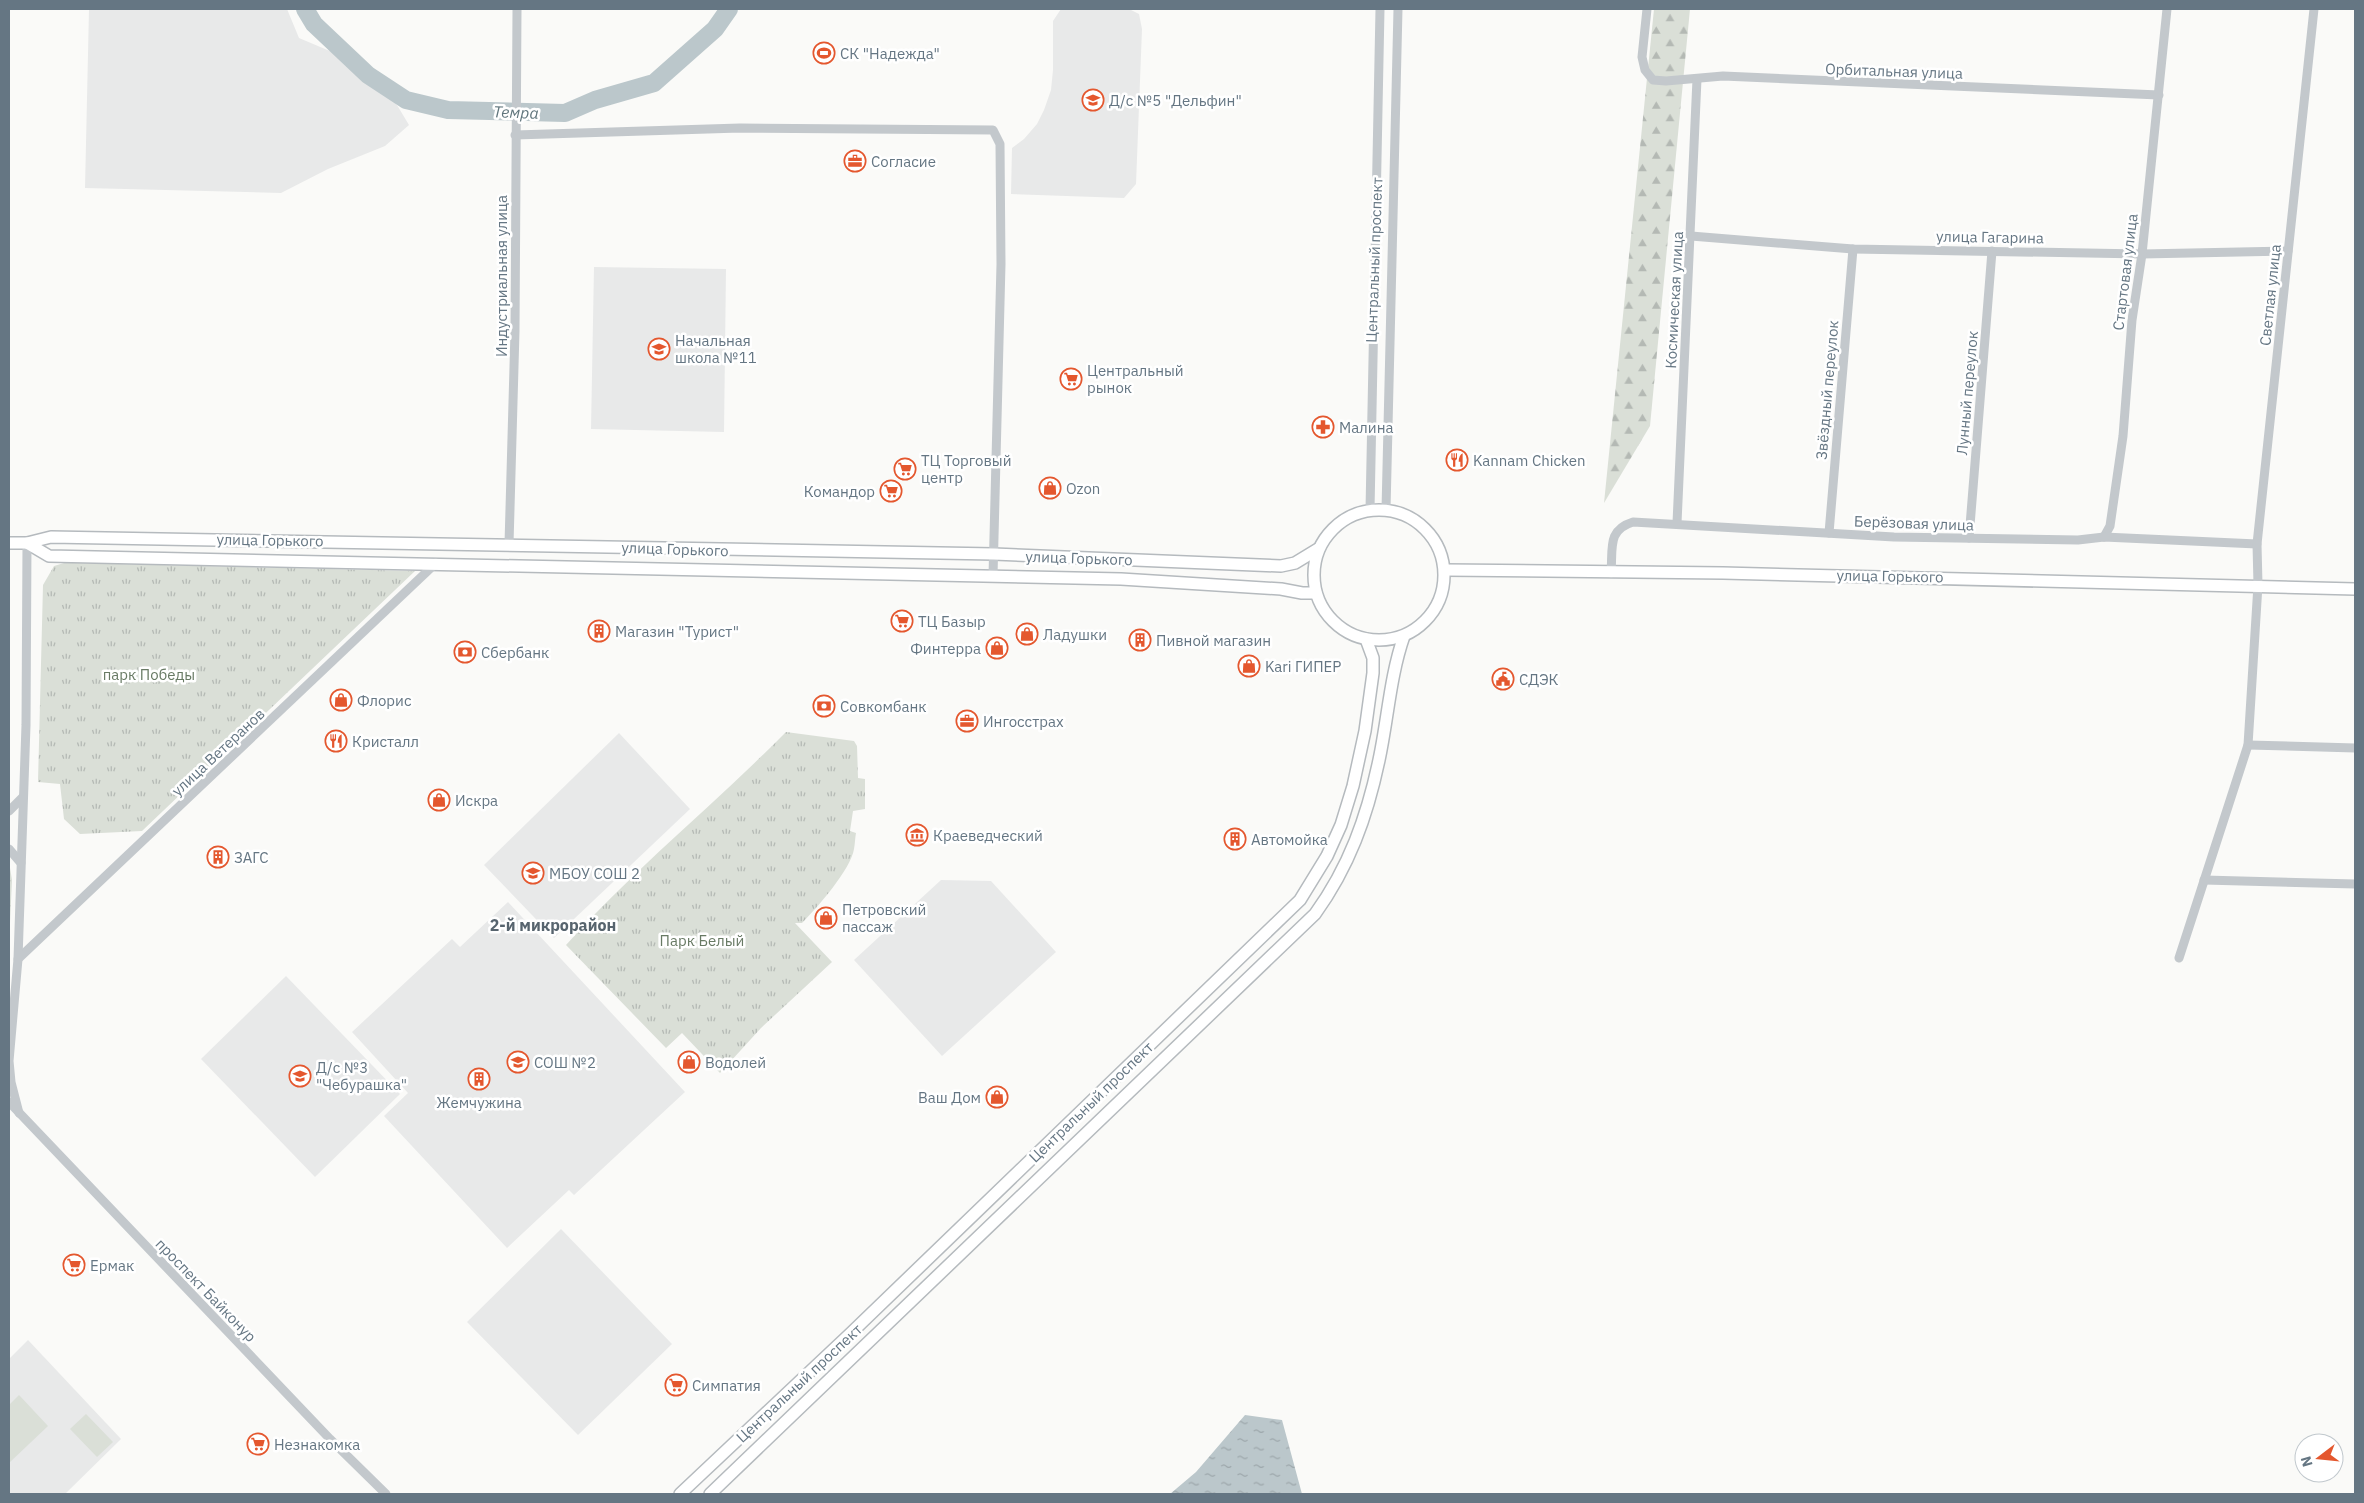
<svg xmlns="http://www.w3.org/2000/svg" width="2364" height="1503" viewBox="0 0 2364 1503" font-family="'IBM Plex Sans',sans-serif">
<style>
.built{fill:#e8e9e9}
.grass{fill:#dadfd7}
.forest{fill:url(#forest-firs)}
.park{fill:url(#park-tufts)}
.water{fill:url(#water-ripples)}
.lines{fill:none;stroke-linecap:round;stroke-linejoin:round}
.river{stroke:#bbc7cb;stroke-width:18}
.major-casing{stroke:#b5babe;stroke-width:14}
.minor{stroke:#c3c8cc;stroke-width:9}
.major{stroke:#fff;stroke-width:11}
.labels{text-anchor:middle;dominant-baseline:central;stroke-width:5;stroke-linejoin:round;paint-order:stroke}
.poi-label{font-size:15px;fill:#657683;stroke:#fff;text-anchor:start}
.street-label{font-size:15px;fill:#657683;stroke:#fff}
.park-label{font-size:15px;fill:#687a64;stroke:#fff}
.water-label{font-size:16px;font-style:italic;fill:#60757c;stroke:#fff}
.neighbourhood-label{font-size:16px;font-weight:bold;fill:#57646e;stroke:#fff}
</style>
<defs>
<pattern id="forest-firs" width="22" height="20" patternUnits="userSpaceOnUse" patternTransform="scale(1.25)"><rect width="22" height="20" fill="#dadfd7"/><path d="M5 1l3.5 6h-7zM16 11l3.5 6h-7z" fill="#b4b9b4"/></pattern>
<pattern id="park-tufts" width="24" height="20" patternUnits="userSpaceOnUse" patternTransform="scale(1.25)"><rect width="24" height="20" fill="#dadfd7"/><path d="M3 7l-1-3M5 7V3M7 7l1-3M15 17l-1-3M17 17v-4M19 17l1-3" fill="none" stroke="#b4b9b4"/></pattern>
<pattern id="water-ripples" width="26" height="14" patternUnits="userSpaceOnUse" patternTransform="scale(1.25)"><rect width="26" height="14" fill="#bbc7cb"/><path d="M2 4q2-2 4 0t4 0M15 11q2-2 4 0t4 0" fill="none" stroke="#9ca6aa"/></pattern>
</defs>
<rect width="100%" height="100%" fill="#fafaf8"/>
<g class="built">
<polygon points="89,9 287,9 299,38 344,57 397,105 409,125 385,146 328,169 281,193 85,188"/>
<polygon points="1061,9 1129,9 1139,14 1142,29 1136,184 1124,198 1011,194 1012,148 1024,139 1037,124 1044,110 1051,90 1053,70 1053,21"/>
<polygon points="594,267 726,269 724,432 591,429"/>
<polygon points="619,733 690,809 554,938 484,865"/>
<polygon points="941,880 991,881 1056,952 942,1056 854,960"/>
<polygon points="508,902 685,1092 574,1195 569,1190 507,1248 384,1116 408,1093 352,1032 452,939 460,947"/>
<polygon points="286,976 400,1094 315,1177 201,1059"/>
<polygon points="561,1229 672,1344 578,1435 467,1322"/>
<polygon points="28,1340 121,1439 65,1494 9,1494 9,1359"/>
</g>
<g class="grass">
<polygon points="19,1395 48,1426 9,1463 9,1405"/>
<polygon points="86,1414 113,1442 97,1457 70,1429"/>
</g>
<polygon class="forest" points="1654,9 1690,9 1650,426 1604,503"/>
<g class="park">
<polygon points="64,563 75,563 415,571 142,831 80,834 64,819 60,784 38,782 43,585 54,566"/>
<path d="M786,732L854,741L857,746L858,778L865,779V809L853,811L850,831L856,833C855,838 855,844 854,849C851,869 817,908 802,923H795L832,962L761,1028L720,1073L682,1033L666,1048L566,945C634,869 714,805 786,732Z"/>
<polygon points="9,862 12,880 9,944"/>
</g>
<polygon class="water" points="1245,1415 1282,1420 1302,1494 1170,1494 1196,1472"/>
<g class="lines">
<polyline class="river" points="305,9 314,24 368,75 406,100 448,110 565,113 595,100 654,83 715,29 729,9"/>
<g class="major-casing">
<g id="major">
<circle cx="1379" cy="575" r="65"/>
<polyline points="9,543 27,543 51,537 994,554 1281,566 1295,563 1318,549"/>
<polyline points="27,543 49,556 1121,579 1281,589 1302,593 1316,593"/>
<polyline points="1446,570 1723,573 2355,589"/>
<polyline points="680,1494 851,1333 1300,900 1327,856 1341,825 1353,786 1365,731 1373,673 1373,658 1366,639"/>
<path d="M710,1494L1315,914C1349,867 1367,817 1379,760C1388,718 1390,676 1404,636"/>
</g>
</g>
<g class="minor">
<polyline points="1647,9 1642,57 1645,70 1653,80 1666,81 1723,76 2159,95"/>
<polyline points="515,135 740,128 993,130 1000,144 1001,264 993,576"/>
<polyline points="1691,236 1853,249 2142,254 2288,251"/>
<polyline points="1370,510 1380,9"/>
<polyline points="1386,510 1398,9"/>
<polyline points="1677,523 1697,79"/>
<polyline points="1829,533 1853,249"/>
<polyline points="2104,537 2110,526 2123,436 2132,320 2142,254 2167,9"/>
<polyline points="1969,538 1992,251"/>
<polyline points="509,544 515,331 517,9"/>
<path d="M1611,573C1613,548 1607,530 1633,522L1894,537L2078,540L2104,537L2257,544"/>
<polyline points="2248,745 2355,748"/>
<polyline points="9,811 23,797"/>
<polyline points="9,849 21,863"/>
<polyline points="2204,880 2355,884"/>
<polyline points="2179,958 2248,745 2258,585 2257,544 2314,9"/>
<polyline points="18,959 436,563"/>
<polyline points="9,1102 330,1439 386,1494"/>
<polyline points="19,1113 11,1082 9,1061 18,959 26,725 27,543"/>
</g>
<use href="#major" class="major"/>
</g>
<defs>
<g id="stadium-ring" transform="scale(1.125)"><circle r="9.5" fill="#fff" stroke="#e4572e" stroke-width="1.5"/><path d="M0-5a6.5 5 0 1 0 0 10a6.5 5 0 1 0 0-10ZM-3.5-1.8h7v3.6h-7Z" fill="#e4572e"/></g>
<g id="school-ring" transform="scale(1.125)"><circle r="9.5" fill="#fff" stroke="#e4572e" stroke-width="1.5"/><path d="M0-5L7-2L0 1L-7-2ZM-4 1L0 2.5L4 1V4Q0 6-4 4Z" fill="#e4572e"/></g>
<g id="office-ring" transform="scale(1.125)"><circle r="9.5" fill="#fff" stroke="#e4572e" stroke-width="1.5"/><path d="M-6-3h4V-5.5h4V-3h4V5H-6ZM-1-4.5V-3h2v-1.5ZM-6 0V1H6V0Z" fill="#e4572e"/></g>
<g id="supermarket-ring" transform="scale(1.125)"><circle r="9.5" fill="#fff" stroke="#e4572e" stroke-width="1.5"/><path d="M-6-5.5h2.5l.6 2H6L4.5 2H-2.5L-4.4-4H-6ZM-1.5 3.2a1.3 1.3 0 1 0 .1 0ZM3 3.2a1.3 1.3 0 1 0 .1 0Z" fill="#e4572e"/></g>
<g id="pharmacy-ring" transform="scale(1.125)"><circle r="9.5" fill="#fff" stroke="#e4572e" stroke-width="1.5"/><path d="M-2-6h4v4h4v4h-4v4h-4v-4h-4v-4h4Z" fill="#e4572e"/></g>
<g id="restaurant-ring" transform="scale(1.125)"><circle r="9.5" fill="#fff" stroke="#e4572e" stroke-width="1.5"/><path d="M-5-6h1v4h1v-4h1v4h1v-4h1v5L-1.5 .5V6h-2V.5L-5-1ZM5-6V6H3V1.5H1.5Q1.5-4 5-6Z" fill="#e4572e"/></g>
<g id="shop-ring" transform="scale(1.125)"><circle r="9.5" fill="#fff" stroke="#e4572e" stroke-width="1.5"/><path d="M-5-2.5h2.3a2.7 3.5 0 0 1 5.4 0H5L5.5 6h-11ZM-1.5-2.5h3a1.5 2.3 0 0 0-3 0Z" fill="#e4572e"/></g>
<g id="building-ring" transform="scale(1.125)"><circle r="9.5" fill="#fff" stroke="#e4572e" stroke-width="1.5"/><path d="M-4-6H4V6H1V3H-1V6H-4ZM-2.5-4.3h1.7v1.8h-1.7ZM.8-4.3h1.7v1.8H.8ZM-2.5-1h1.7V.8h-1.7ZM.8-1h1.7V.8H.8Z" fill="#e4572e"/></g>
<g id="bank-ring" transform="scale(1.125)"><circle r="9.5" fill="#fff" stroke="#e4572e" stroke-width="1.5"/><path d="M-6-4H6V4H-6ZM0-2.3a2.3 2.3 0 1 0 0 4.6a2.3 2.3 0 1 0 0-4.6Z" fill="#e4572e"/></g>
<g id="civic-ring" transform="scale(1.125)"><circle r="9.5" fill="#fff" stroke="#e4572e" stroke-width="1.5"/><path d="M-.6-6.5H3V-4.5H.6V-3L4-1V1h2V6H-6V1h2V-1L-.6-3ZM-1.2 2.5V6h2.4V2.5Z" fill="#e4572e"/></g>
<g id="museum-ring" transform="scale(1.125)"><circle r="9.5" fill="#fff" stroke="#e4572e" stroke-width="1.5"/><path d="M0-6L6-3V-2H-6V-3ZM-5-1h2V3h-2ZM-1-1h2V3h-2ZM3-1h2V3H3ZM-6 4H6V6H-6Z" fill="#e4572e"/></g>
</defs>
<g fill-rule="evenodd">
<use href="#stadium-ring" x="824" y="53"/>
<use href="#school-ring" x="1093" y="100"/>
<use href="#office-ring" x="855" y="161"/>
<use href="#school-ring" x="659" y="349"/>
<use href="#supermarket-ring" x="1071" y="379"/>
<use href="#pharmacy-ring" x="1323" y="427"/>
<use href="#restaurant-ring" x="1457" y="460"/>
<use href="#supermarket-ring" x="905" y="469"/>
<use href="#shop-ring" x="1050" y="488"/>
<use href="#supermarket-ring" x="891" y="491"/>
<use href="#supermarket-ring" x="902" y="621"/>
<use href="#building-ring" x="599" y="631"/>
<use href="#shop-ring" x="1027" y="634"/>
<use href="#building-ring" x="1140" y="640"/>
<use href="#shop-ring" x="997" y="648"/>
<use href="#bank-ring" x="465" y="652"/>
<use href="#shop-ring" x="1249" y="666"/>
<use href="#civic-ring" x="1503" y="679"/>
<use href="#shop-ring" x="341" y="700"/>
<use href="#bank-ring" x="824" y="706"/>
<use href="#office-ring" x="967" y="721"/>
<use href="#restaurant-ring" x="336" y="741"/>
<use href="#shop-ring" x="439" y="800"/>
<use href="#museum-ring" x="917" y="835"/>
<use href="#building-ring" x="1235" y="839"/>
<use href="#building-ring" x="218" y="857"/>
<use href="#school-ring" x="533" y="873"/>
<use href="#shop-ring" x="826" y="918"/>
<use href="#school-ring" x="518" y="1062"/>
<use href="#shop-ring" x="689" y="1062"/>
<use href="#school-ring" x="300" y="1076"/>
<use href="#building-ring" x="479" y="1079"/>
<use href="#shop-ring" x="997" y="1097"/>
<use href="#supermarket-ring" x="74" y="1265"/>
<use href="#supermarket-ring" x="676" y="1385"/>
<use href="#supermarket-ring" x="258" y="1444"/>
</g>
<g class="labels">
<g class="poi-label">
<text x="840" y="53">СК "Надежда"</text>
<text x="1109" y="100">Д/c №5 "Дельфин"</text>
<text x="871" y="161">Согласие</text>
<text x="675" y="340">Начальная<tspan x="675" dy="17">школа №11</tspan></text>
<text x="1087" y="370">Центральный<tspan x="1087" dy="17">рынок</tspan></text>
<text x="1339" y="427">Малина</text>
<text x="921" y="460">ТЦ Торговый<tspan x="921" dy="17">центр</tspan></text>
<text x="1473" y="460">Kannam Chicken</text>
<text x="1066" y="488">Ozon</text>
<text x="875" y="491" text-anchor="end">Командор</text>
<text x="918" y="621">ТЦ Базыр</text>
<text x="615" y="631">Магазин "Турист"</text>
<text x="1043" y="634">Ладушки</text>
<text x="1156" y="640">Пивной магазин</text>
<text x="981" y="648" text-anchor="end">Финтерра</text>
<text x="481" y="652">Сбербанк</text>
<text x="1265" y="666">Kari ГИПЕР</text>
<text x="1519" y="679">СДЭК</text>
<text x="357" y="700">Флорис</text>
<text x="840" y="706">Совкомбанк</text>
<text x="983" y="721">Ингосстрах</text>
<text x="352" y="741">Кристалл</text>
<text x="455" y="800">Искра</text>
<text x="933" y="835">Краеведческий</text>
<text x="1251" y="839">Автомойка</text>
<text x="234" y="857">ЗАГС</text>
<text x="549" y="873">МБОУ СОШ 2</text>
<text x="842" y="909">Петровский<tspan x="842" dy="17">пассаж</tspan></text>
<text x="534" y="1062">СОШ №2</text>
<text x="705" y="1062">Водолей</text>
<text x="316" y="1067">Д/c №3<tspan x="316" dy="17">"Чебурашка"</tspan></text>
<text x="981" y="1097" text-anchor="end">Ваш Дом</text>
<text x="479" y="1102" text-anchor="middle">Жемчужина</text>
<text x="90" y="1265">Ермак</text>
<text x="692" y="1385">Симпатия</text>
<text x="274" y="1444">Незнакомка</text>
</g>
<g class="street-label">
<text transform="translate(1894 71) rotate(2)">Орбитальная улица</text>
<text transform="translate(1990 237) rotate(1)">улица Гагарина</text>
<text transform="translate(1374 260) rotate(-88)">Центральный проспект</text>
<text transform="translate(2125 272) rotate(-83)">Стартовая улица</text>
<text transform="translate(501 276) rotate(-90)">Индустриальная улица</text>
<text transform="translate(2270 295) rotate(-84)">Светлая улица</text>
<text transform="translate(1674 300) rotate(-87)">Космическая улица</text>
<text transform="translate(1827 390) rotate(-85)">Звёздный переулок</text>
<text transform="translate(1967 393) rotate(-85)">Лунный переулок</text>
<text transform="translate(1914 523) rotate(2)">Берёзовая улица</text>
<text transform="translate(270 540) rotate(1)">улица Горького</text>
<text transform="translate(675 549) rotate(2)">улица Горького</text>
<text transform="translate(1079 558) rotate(2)">улица Горького</text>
<text transform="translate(1890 576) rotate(1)">улица Горького</text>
<text transform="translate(218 752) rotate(-43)">улица Ветеранов</text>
<text transform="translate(1091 1102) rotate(-44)">Центральный проспект</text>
<text transform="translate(206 1290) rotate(46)">проспект Байконур</text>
<text transform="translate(799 1383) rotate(-43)">Центральный проспект</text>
</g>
<g class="park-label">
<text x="149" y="674">парк Победы</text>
<text x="702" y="940">Парк Белый</text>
</g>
<g class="water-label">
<text transform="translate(516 112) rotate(2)">Темра</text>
</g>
<g class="neighbourhood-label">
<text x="553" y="925">2-й микрорайон</text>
</g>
</g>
<rect width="2364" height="1503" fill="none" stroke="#657683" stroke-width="20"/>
<g transform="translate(2319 1458) rotate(254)"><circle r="24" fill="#ffffff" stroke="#c1c8cd"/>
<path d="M0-4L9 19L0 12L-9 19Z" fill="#e4572e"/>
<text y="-8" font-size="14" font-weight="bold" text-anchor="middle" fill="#657683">N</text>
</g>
</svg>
